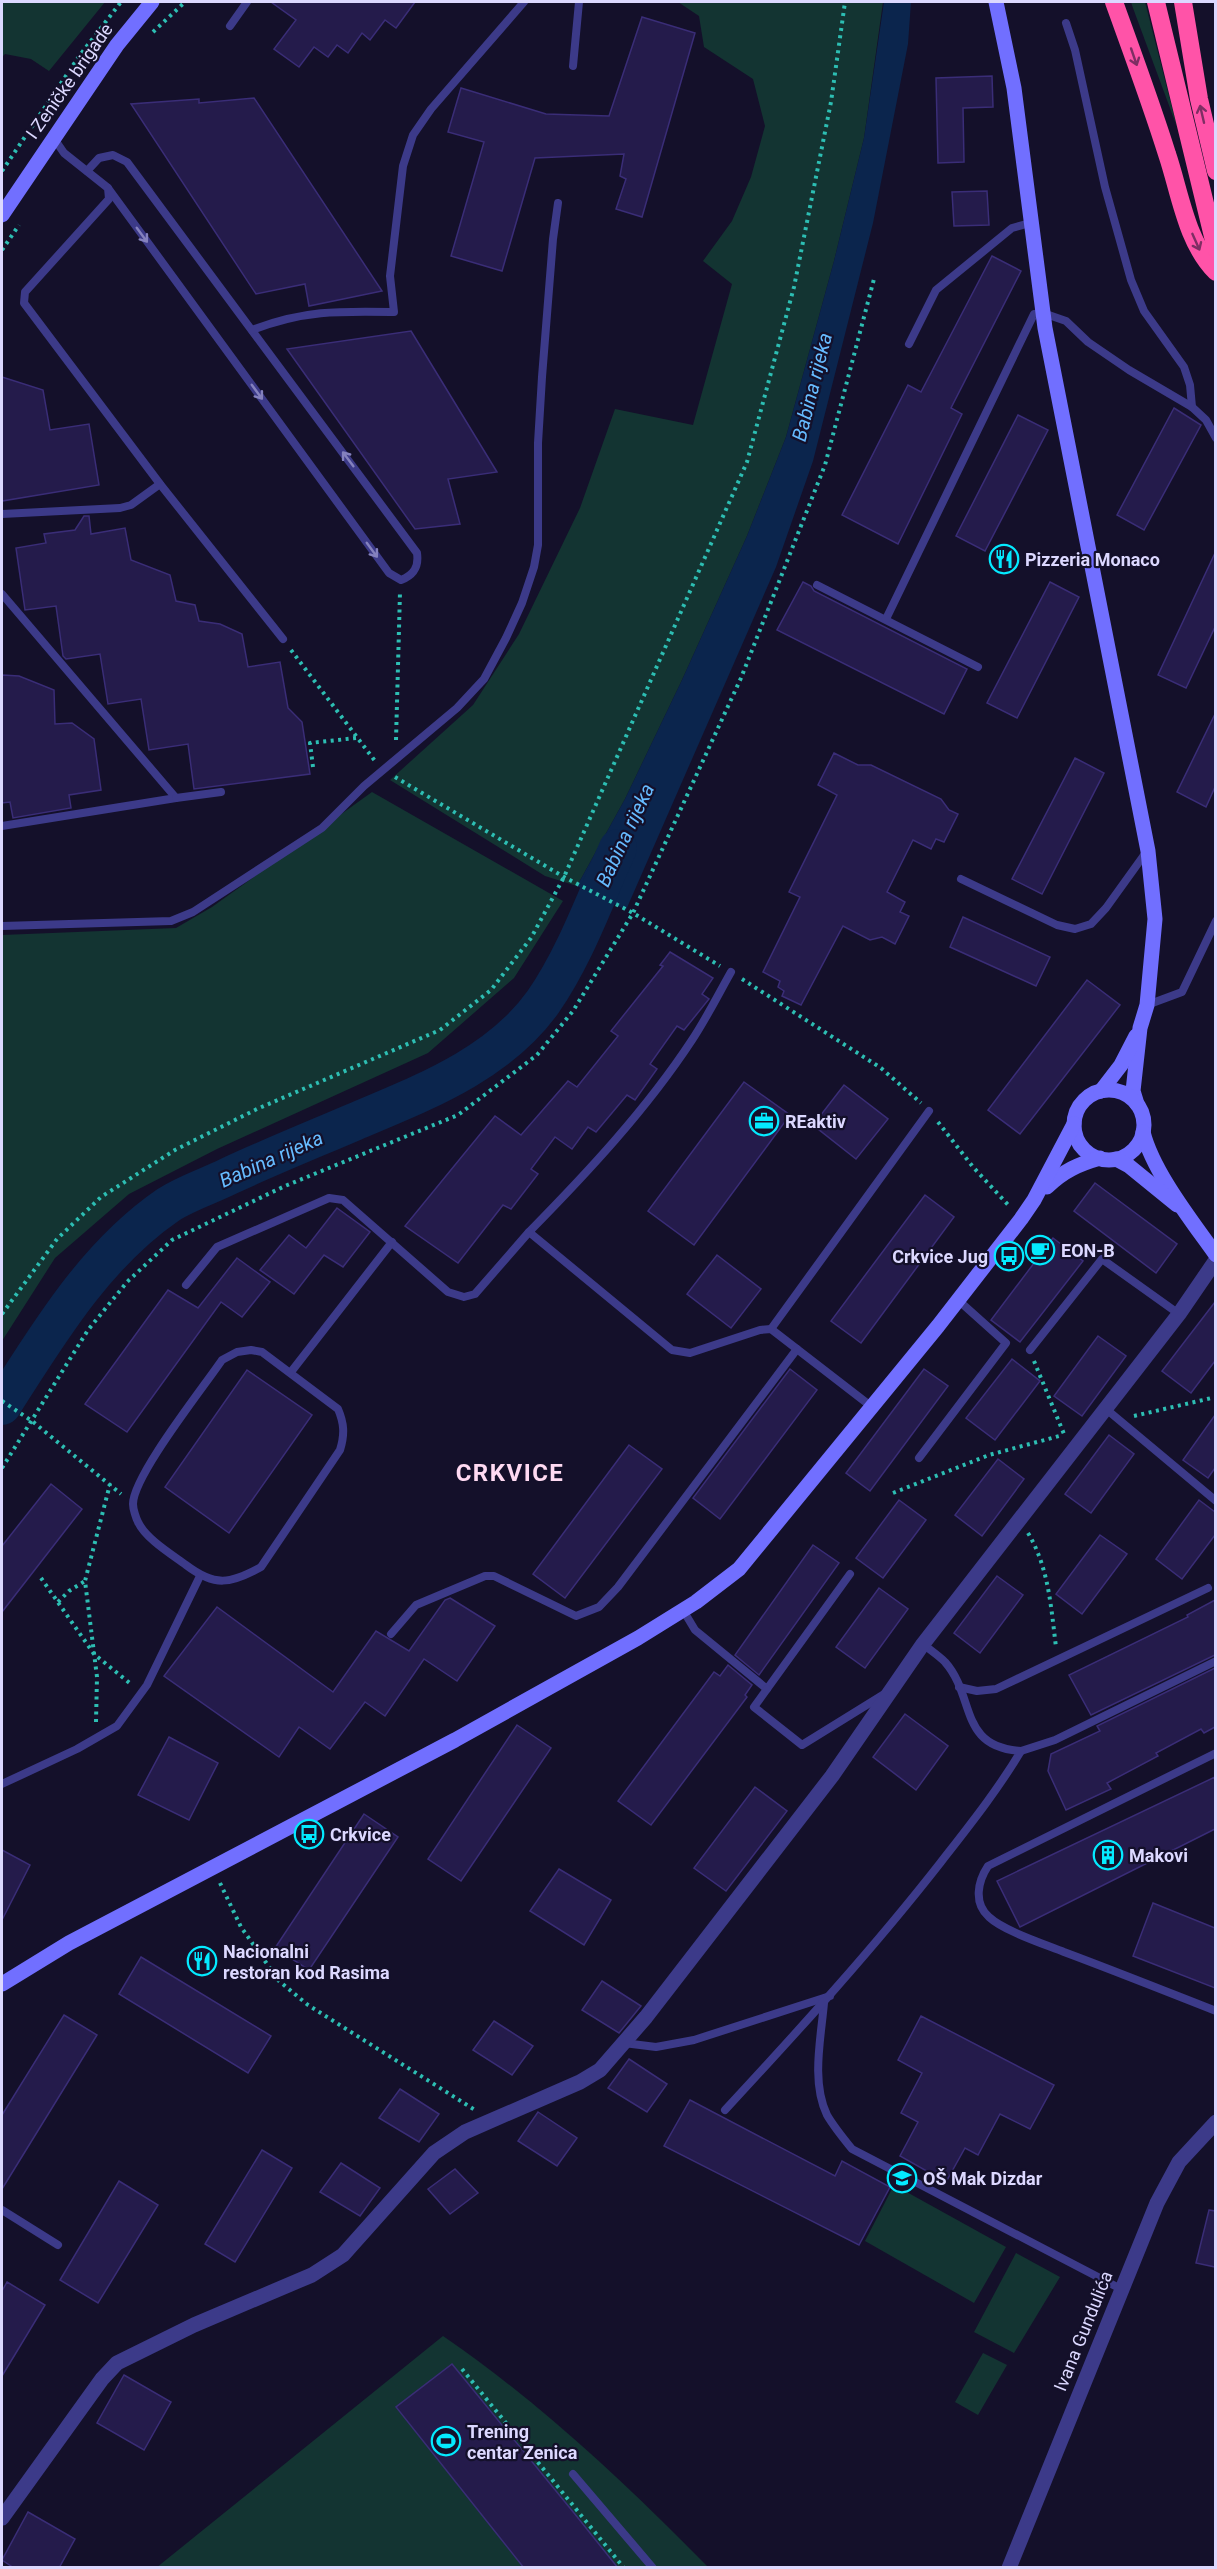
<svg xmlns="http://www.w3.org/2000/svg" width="1217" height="2569" viewBox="0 0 1217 2569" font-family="Roboto,sans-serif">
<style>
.green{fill:#133432}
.water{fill:#0b254d}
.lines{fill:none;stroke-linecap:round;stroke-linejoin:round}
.river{stroke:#0b254d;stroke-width:38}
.building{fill:#241b4b;stroke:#3a2d77;stroke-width:1.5}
.path{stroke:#2dbeb3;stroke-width:4;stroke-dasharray:3 4.5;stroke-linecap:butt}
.lane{stroke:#3c3a89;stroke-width:8}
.street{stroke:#3c3a89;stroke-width:15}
.secondary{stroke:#716fff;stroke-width:15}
.highway{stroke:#ff53a8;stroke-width:18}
.oneway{stroke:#7e2e63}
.oneway2{stroke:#8481be}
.labels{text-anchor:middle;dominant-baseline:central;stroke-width:4.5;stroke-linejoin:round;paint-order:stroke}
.street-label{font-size:18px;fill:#dcd8ff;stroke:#14102a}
.poi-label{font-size:18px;font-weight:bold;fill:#dcd8ff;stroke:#14102a;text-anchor:start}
.water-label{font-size:20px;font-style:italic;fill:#6bf;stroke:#14102a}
.district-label{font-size:24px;font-weight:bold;letter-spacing:1.5px;fill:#ffdaf2;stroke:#14102a}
</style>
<rect width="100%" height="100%" fill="#14102a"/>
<g class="green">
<polygon points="2,2 105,2 49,71 31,59 5,54 2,57"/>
<polygon points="678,2 883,2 864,138 834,261 786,437 747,536 682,680 625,799 577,886 545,876 390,780 473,705 519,634 580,508 615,409 693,425 732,284 703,261 732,221 751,177 765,126 753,79 704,47 699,16"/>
<polygon points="1131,2 1145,2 1177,127 1133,8"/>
<polygon points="372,792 563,901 514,978 428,1053 217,1149 129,1194 55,1258 2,1341 2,935 176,928 212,907"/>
<polygon points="894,2185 1006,2247 974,2303 865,2241"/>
<polygon points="1016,2253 1060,2277 1014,2353 974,2332"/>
<path d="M443,2336C542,2404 624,2482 708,2567L156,2568Z"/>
<polygon points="983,2353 1007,2365 978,2415 955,2402"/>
</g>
<polygon class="water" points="884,2 911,2 908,44 873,223 813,461 776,567 626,910 577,886 625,799 682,680 747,536 786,437 834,261 864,138"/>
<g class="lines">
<path class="river" d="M2,1406C48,1334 95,1255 168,1205C186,1193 209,1186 229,1176C270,1157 312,1140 354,1122C422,1093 498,1065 543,1002C575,956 595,899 618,848"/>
</g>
<g class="building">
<polygon points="271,2 415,2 396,28 385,20 370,40 362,33 348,53 337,45 328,57 314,47 299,67 274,49 296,20"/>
<polygon points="642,17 695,33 642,217 616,209 626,179 620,176 624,154 535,158 502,271 451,256 484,142 448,132 461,88 546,114 609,116"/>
<polygon points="992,76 993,107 963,108 964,162 938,163 936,78"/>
<polygon points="254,98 382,291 309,306 305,284 256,294 131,104 199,99 199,103"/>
<polygon points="987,191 989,225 954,226 952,192"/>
<polygon points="992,256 1021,271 951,408 962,414 898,544 842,515 908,385 921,392"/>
<polygon points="411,331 497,472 448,479 460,524 415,529 287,349"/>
<polygon points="2,377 43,390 50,430 89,424 99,485 2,501"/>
<polygon points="1174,408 1201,425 1144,530 1117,515"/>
<polygon points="1018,415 1048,430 985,551 956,536"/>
<polygon points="84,516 89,516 91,534 125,528 131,560 170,575 176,601 195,605 199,621 220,624 242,634 248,667 280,662 288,708 302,722 310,774 194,789 188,744 149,750 141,699 108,704 100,654 66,659 63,656 56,606 25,610 16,548 46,543 44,534 75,530"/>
<polygon points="1215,553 1215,627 1186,688 1158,675"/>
<polygon points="803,582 811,586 814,591 967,669 944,714 777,630"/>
<polygon points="1050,582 1079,597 1017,718 987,703"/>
<polygon points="2,675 19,676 54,690 55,724 72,723 94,739 101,790 69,795 71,808 13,818 10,802 2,803"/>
<polygon points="1215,714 1215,787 1206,807 1177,792"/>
<polygon points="834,753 858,765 871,765 941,799 949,810 958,814 944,842 936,839 931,849 913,840 887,892 905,902 900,912 909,916 895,944 882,937 870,940 843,926 801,1005 782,996 784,991 778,987 780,981 763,972 800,897 789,892 837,795 818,785"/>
<polygon points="1075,758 1104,773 1042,894 1012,879"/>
<polygon points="963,917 1050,957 1036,986 950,947"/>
<polygon points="670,952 713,978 702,994 709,999 684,1030 677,1026 650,1064 657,1069 635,1100 627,1095 596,1132 588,1127 572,1149 555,1137 531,1169 538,1174 511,1209 503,1205 458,1263 405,1226 495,1116 521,1135 568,1081 577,1087 618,1036 611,1031 663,966 660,965"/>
<polygon points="1087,980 1120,1005 1020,1134 988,1110"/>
<polygon points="744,1082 790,1115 694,1245 648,1211"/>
<polygon points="844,1085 888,1119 856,1159 813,1125"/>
<polygon points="1095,1183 1177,1244 1156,1273 1074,1211"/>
<polygon points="925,1195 954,1217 861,1343 831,1321"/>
<polygon points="337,1208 370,1232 343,1267 324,1255 294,1294 260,1270 289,1235 306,1248"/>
<polygon points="1053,1238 1083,1261 1020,1342 991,1320"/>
<polygon points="717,1255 761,1289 731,1328 687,1294"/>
<polygon points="237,1258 270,1282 242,1317 221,1302 127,1432 85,1404 168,1290 198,1308"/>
<polygon points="1215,1302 1215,1361 1191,1393 1162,1371"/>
<polygon points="1098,1336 1126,1356 1082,1416 1054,1396"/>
<polygon points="1012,1359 1040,1381 995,1440 966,1418"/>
<polygon points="790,1369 817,1390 720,1519 693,1498"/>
<polygon points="924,1369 948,1386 870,1491 846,1473"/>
<polygon points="247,1370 312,1415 229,1533 165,1487"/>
<polygon points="1215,1415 1215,1468 1208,1478 1183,1460"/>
<polygon points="1109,1435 1134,1454 1091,1513 1065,1494"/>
<polygon points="629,1445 662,1469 565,1598 533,1574"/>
<polygon points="998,1459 1024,1479 982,1536 955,1515"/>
<polygon points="51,1484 82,1509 2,1612 2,1546"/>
<polygon points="899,1500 926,1520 883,1578 856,1558"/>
<polygon points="1199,1500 1215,1512 1215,1535 1182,1579 1156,1559"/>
<polygon points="1100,1535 1127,1554 1082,1614 1056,1594"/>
<polygon points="813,1545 839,1563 759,1675 735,1655"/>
<polygon points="997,1576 1023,1595 980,1653 954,1633"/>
<polygon points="879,1588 908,1609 865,1668 836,1647"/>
<polygon points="450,1598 495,1626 457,1681 424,1659 385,1716 365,1702 330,1749 299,1727 279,1757 164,1676 217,1607 333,1692 376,1631 409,1651 445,1600"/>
<polygon points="1215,1600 1215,1655 1091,1715 1069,1675 1188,1617 1187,1615"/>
<polygon points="728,1665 752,1685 745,1695 747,1697 651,1825 618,1801 714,1672 720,1676"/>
<polygon points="1215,1668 1215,1727 1204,1733 1201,1729 1156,1753 1158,1756 1107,1783 1111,1789 1066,1810 1048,1771 1051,1754 1100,1731 1097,1726"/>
<polygon points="905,1714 948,1746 916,1790 873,1757"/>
<polygon points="517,1725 551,1748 461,1881 428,1859"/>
<polygon points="169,1737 218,1763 189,1820 138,1795"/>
<polygon points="1215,1777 1215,1829 1020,1927 997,1881"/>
<polygon points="755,1787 787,1811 726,1891 694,1868"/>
<polygon points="364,1814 398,1837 309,1970 275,1948"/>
<polygon points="2,1850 30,1865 2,1920"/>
<polygon points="559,1869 611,1900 584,1945 530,1911"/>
<polygon points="1153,1903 1215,1928 1215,1988 1133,1956"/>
<polygon points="141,1957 271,2036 248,2073 119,1994"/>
<polygon points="602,1981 641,2006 619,2033 582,2010"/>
<polygon points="64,2015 97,2035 2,2189 2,2115"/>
<polygon points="921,2016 1054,2085 1030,2129 1000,2114 978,2155 965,2148 946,2182 900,2156 918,2122 901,2113 922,2073 898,2060"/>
<polygon points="494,2021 533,2046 512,2075 473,2050"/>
<polygon points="629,2059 667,2084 647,2112 608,2088"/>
<polygon points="400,2089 439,2114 419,2142 379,2118"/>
<polygon points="690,2100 835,2176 842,2161 890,2187 859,2245 664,2146"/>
<polygon points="538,2112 577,2138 557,2166 518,2141"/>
<polygon points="262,2150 292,2168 235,2262 205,2244"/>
<polygon points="341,2163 380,2188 360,2216 320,2192"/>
<polygon points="455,2169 478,2193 450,2214 428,2189"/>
<polygon points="119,2181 158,2205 98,2303 60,2280"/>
<polygon points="1209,2210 1215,2211 1215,2267 1196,2263"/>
<polygon points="7,2282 45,2305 2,2376 2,2291"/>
<polygon points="452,2364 574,2513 618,2568 524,2568 396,2407"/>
<polygon points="124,2375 171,2402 144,2450 97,2423"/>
<polygon points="28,2512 75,2539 59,2568 14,2568 2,2560"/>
</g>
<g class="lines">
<g class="path">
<polyline points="153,32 185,2"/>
<polyline points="2,171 80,55 121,2"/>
<polyline points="2,250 19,225"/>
<polyline points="291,650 375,761"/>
<polyline points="396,740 400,592"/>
<polyline points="313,767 310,743 356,738"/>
<polyline points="395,777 564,877 633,913 720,966"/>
<polyline points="742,979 881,1068 921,1103"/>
<polyline points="938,1122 973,1167 1010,1207"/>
<polyline points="2,1314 57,1239 101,1197 175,1150 257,1109 440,1030 491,990 531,938 564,877 747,462 794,287 831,102 845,2"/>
<polyline points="1034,1361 1064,1434"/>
<polyline points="2,1401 32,1421 121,1494"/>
<polyline points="1134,1416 1216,1397"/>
<polyline points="2,1468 88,1330 127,1282 172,1240 285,1186 458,1115 537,1055 573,1011 633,913 741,678 825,465 874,279"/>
<polyline points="893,1493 989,1455 1063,1435"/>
<path d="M1028,1533C1049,1568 1051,1608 1056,1647"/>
<polyline points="41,1578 94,1654 132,1685"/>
<polyline points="58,1602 69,1591 85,1581"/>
<polyline points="96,1722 97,1677 85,1581 110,1484"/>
<polyline points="220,1883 241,1927 279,1981 308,2005 475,2110"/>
<polyline points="462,2369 624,2568"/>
</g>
<g class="lane">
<polyline points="1066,23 1075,50 1105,187 1131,280 1144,311 1184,367 1190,385 1192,407"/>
<polyline points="230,26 247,2"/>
<polyline points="573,66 579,2"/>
<polyline points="53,137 64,153 108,188 109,199 25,292 24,303 160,484 283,639"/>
<path d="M87,171L99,158L113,155L127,162L417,553C419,567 414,575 401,580L389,573L108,188"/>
<path d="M252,330C304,310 339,311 394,312L390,276L403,166L413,135L431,109L524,2"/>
<polyline points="909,344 936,290 1012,228 1030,223"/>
<polyline points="2,514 120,508 131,505 160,484"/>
<polyline points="817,585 978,667"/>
<polyline points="2,594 176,798 2,826"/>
<polyline points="886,619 1034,314 1043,313 1066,321 1088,342 1129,370 1192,407 1206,420 1216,438"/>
<polyline points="176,798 221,792"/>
<polyline points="961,879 1057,925 1075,929 1091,924 1106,908 1147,851"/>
<polyline points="2,926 171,921 193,912 322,828 364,786 457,708 484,679 506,638 522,603 534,567 538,545 538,443 542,377 553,239 558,203"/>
<path d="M731,972C718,995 706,1019 692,1040C646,1110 587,1173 529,1232L672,1350L690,1353L760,1330L771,1329L872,1407"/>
<polyline points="1147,1005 1182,992 1216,921"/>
<polyline points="186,1285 217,1247 329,1198 343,1200 448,1292 464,1297 475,1294 529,1232"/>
<polyline points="771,1329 929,1111"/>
<path d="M251,1350L262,1352L338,1409C344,1423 345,1434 340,1450L261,1567C230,1584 215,1587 186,1565C171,1554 146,1539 138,1522C136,1518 133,1509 133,1504C133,1476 203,1388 222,1360L237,1352Z"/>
<polyline points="1030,1350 1102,1259 1179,1314"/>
<polyline points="291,1372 392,1242"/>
<polyline points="1106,1409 1216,1501"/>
<polyline points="919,1458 1006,1343 958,1300"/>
<polyline points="683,1610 695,1630 767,1689 850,1574"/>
<polyline points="391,1634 416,1605 485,1576 494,1576 576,1616 599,1607 618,1587 797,1349"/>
<polyline points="959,1687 977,1691 996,1689 1208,1588"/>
<polyline points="767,1689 754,1707 802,1745 886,1693"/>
<polyline points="1021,1751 1055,1740 1216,1661"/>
<path d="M1216,1753L988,1866C978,1881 973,1903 989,1917C1004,1931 1044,1944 1064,1952C1115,1971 1165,1991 1216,2011"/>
<polyline points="2,1784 77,1749 117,1726 147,1685 200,1576"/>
<path d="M824,2003C821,2038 811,2082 827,2115C834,2127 843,2138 852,2149L1121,2289"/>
<polyline points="624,2043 656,2047 694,2040 830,1996"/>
<path d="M725,2110C800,2029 873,1949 941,1862C969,1826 997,1791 1021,1751C958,1747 976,1697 945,1662C939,1656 930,1650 923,1644"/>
<polyline points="2,2210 58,2245"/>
<polyline points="573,2474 653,2568"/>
</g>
<g class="street">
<polyline points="2,2518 102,2379 117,2363 194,2325 312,2275 343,2255 434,2153 465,2132 580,2082 600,2070 646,2017 832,1776 923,1644 1179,1314 1216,1260"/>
<polyline points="1009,2568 1157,2203 1179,2162 1216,2122"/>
</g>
<g class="secondary">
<polyline points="996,2 1014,88 1045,328 1148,851 1155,919 1147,1005 1140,1028 1133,1091 1137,1104"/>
<polyline points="2,215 117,45 152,2"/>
<circle cx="1109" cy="1125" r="35"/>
<polyline points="1101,1091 1121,1065 1136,1036"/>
<path d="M1143,1132C1153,1172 1192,1221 1216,1255"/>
<polyline points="1116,1159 1129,1166 1177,1205"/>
<path d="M1047,1187C1063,1171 1079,1164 1100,1158"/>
<polyline points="2,1984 69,1943 455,1740 638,1638 696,1602 739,1569 938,1326 1021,1219 1034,1200 1074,1124"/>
</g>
<g class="highway">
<path d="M1114,2C1132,52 1151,103 1167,154C1180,192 1186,242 1216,272"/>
<polyline points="1156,2 1216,249"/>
<polyline points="1183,2 1199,99 1216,171"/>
</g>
</g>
<defs><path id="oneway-shaft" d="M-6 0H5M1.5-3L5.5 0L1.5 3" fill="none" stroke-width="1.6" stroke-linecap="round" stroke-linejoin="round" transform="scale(1.5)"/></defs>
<g class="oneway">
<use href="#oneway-shaft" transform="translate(1134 57) rotate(71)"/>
<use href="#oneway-shaft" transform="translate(1202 114) rotate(-103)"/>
<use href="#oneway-shaft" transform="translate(1196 242) rotate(66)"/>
</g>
<g class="oneway2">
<use href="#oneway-shaft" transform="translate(142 235) rotate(54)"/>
<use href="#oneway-shaft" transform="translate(257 392) rotate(54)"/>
<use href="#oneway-shaft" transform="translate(348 459) rotate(-127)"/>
<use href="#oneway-shaft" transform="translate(372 550) rotate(54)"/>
</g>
<defs>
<g id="restaurant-ring" transform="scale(1.5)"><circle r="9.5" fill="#14102a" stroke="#04eaff" stroke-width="1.5"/><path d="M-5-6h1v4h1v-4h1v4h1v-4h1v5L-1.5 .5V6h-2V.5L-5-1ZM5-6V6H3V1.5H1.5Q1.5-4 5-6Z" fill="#04eaff"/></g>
<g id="office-ring" transform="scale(1.5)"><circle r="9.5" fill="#14102a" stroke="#04eaff" stroke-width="1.5"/><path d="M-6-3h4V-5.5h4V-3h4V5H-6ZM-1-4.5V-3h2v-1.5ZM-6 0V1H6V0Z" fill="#04eaff"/></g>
<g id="cafe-ring" transform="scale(1.5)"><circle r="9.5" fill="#14102a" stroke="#04eaff" stroke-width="1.5"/><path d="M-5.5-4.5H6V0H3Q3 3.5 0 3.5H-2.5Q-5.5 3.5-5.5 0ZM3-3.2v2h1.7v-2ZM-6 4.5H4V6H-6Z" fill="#04eaff"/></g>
<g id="bus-ring" transform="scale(1.5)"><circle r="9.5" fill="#14102a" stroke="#04eaff" stroke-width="1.5"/><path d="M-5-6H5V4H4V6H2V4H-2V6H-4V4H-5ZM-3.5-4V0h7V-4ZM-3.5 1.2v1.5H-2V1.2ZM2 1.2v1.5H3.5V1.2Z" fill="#04eaff"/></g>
<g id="building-ring" transform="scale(1.5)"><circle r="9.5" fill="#14102a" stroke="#04eaff" stroke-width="1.5"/><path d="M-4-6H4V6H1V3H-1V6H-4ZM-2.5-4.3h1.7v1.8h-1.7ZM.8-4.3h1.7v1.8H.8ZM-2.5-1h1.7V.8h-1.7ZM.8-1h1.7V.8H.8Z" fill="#04eaff"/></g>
<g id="school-ring" transform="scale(1.5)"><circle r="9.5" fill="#14102a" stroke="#04eaff" stroke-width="1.5"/><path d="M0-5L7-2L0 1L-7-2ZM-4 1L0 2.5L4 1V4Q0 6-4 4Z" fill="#04eaff"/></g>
<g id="stadium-ring" transform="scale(1.5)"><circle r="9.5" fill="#14102a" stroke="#04eaff" stroke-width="1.5"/><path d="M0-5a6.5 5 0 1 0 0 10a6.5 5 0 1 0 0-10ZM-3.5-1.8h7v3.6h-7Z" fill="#04eaff"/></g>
</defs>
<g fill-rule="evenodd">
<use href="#restaurant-ring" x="1004" y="559"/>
<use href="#office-ring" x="764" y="1121"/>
<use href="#cafe-ring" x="1040" y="1250"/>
<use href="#bus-ring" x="1009" y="1256"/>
<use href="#bus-ring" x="309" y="1834"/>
<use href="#building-ring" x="1108" y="1855"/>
<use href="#restaurant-ring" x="202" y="1961"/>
<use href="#school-ring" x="902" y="2178"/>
<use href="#stadium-ring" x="446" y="2441"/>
</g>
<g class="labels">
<g class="street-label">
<text transform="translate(69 81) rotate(-55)">I Zeničke brigade</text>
<text transform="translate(1083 2331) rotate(-68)">Ivana Gundulića</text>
</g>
<g class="poi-label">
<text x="1025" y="559">Pizzeria Monaco</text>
<text x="785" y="1121">REaktiv</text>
<text x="1061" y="1250">EON-B</text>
<text x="988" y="1256" text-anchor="end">Crkvice Jug</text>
<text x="330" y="1834">Crkvice</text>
<text x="1129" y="1855">Makovi</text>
<text x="223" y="1951">Nacionalni<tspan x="223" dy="21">restoran kod Rasima</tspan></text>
<text x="923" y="2178">OŠ Mak Dizdar</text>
<text x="467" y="2431">Trening<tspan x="467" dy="21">centar Zenica</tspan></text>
</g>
<g class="water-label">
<text transform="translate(812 387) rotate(-76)">Babina rijeka</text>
<text transform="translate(625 835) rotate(-65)">Babina rijeka</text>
<text transform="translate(271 1159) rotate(-24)">Babina rijeka</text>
</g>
<g class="district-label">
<text x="510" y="1473">CRKVICE</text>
</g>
</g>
<rect width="1217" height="2569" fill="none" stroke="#dcd8ff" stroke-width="6"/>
</svg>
